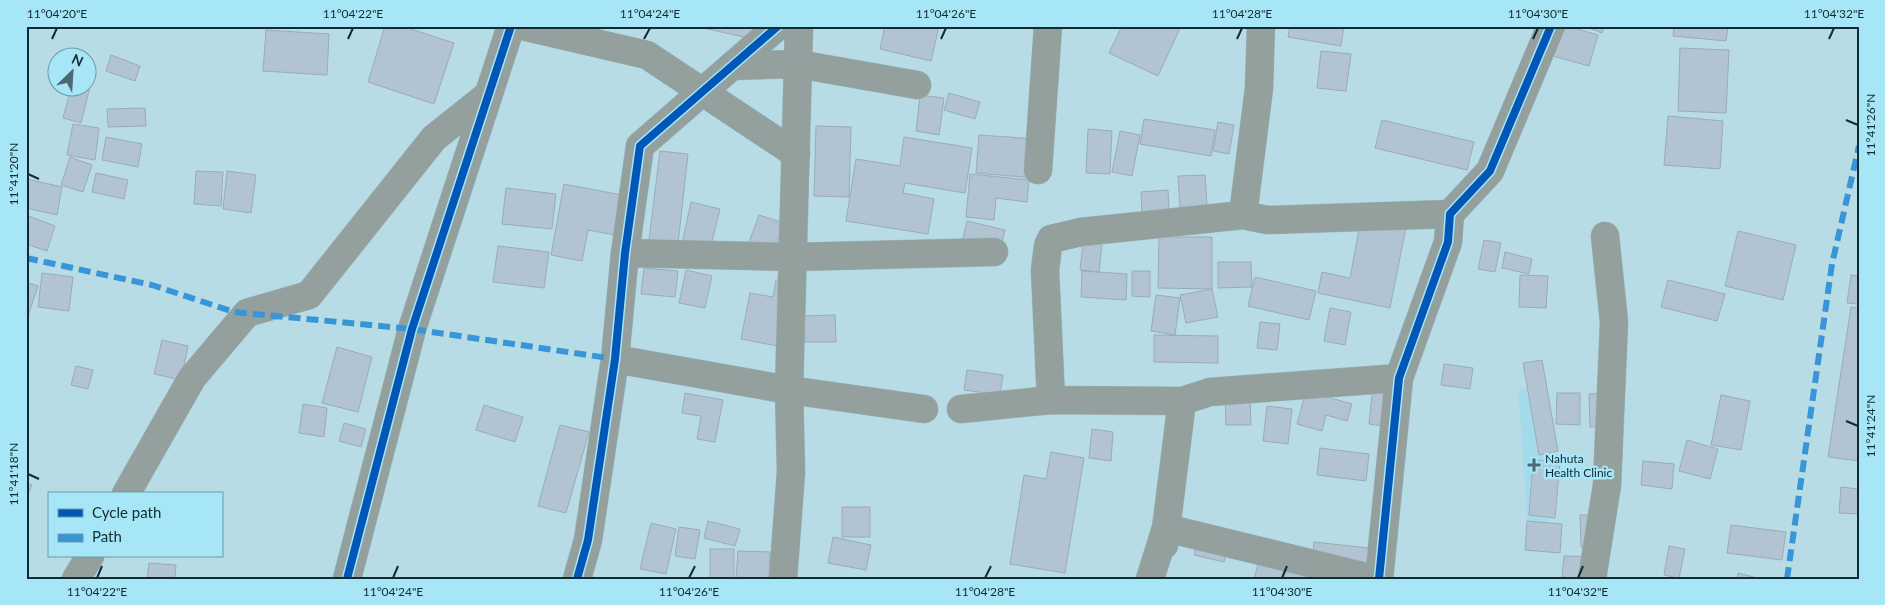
<svg xmlns="http://www.w3.org/2000/svg" width="1885" height="605" viewBox="0 0 1885 605" font-family="Lato,sans-serif">
<style>
.built{fill:#a3dbeb}
.building{fill:#b2c4d1;stroke:#9aabb8}
.lines{fill:none;stroke-linecap:round;stroke-linejoin:round}
.minor-casing{stroke:#9dbac2;stroke-width:29}
.minor{stroke:#93a09e;stroke-width:28}
.quiet{stroke:#3896d8;stroke-width:6;stroke-dasharray:12 6;stroke-linecap:butt}
.cycleway-casing{stroke:#a6e6f7;stroke-width:11}
.cycleway{stroke:#0057b8;stroke-width:8}
.ticks{fill:none;stroke:#112b32;stroke-width:2}
.poi-dot{fill:#4b6971;stroke:#a6e6f7;stroke-width:2}
.labels{text-anchor:middle;dominant-baseline:central;stroke-width:5;stroke-linejoin:round;paint-order:stroke}
.poi-label{font-size:12px;fill:#112b32;stroke:#a6e6f7;text-anchor:start}
.neatline{fill:none;stroke:#112b32;stroke-width:2}
.ticks-label{font-size:12px;text-anchor:middle;fill:#112b32}
</style>
<rect width="100%" height="100%" fill="#b8dce5"/>
<polygon class="built" points="1541,385 1549,543 1529,540 1518,390"/>
<g class="building">
<polygon points="385,26 402,26 454,43 434,104 368,82"/>
<polygon points="695,26 777,26 774,44"/>
<polygon points="885,26 939,26 931,61 880,49"/>
<polygon points="1122,26 1181,26 1158,76 1109,53"/>
<polygon points="1290,26 1344,26 1341,46 1288,37"/>
<polygon points="1557,26 1567,26 1598,35 1589,66 1549,55"/>
<polygon points="1584,26 1604,26 1602,33"/>
<polygon points="1674,26 1728,26 1726,41 1673,36"/>
<polygon points="266,30 329,34 327,75 263,71"/>
<polygon points="1680,48 1729,50 1726,113 1678,111"/>
<polygon points="1321,51 1351,54 1346,91 1317,88"/>
<polygon points="111,55 140,66 135,81 106,71"/>
<polygon points="88,86 90,87 81,123 63,118 71,88"/>
<polygon points="949,93 980,102 975,119 944,110"/>
<polygon points="920,95 944,98 939,135 916,131"/>
<polygon points="145,108 146,126 108,127 107,109"/>
<polygon points="1668,116 1723,121 1720,169 1664,165"/>
<polygon points="1144,119 1215,130 1211,156 1140,144"/>
<polygon points="1382,120 1474,142 1467,170 1375,148"/>
<polygon points="1218,122 1234,125 1229,154 1213,151"/>
<polygon points="73,124 99,128 95,160 67,155"/>
<polygon points="816,126 851,127 849,197 814,196"/>
<polygon points="1088,129 1112,131 1110,174 1086,173"/>
<polygon points="1120,131 1140,135 1132,176 1112,172"/>
<polygon points="979,135 1037,139 1034,178 976,173"/>
<polygon points="106,137 142,144 138,167 102,160"/>
<polygon points="904,137 972,148 965,193 905,183 903,193 934,199 928,234 846,221 856,159 900,166"/>
<polygon points="660,151 688,154 678,244 649,240"/>
<polygon points="70,157 92,165 83,192 61,185"/>
<polygon points="196,171 223,172 221,206 194,204"/>
<polygon points="227,171 256,175 251,213 223,209"/>
<polygon points="96,173 128,180 124,199 92,192"/>
<polygon points="970,174 1029,180 1027,202 996,198 994,220 966,217"/>
<polygon points="1205,175 1207,206 1180,207 1178,176"/>
<polygon points="27,179 62,187 57,215 26,208"/>
<polygon points="564,184 632,197 625,237 588,230 582,261 551,255"/>
<polygon points="506,188 556,194 552,229 502,224"/>
<polygon points="1168,190 1169,210 1142,212 1141,192"/>
<polygon points="691,202 720,209 710,250 682,244"/>
<polygon points="1362,213 1407,222 1390,308 1318,293 1322,272 1350,278"/>
<polygon points="26,215 55,226 47,251 26,244"/>
<polygon points="759,215 784,223 773,254 748,245"/>
<polygon points="967,221 1005,230 999,256 961,247"/>
<polygon points="1738,231 1796,245 1783,300 1725,286"/>
<polygon points="1159,237 1212,237 1212,289 1158,288"/>
<polygon points="1484,240 1501,243 1495,272 1478,269"/>
<polygon points="1083,243 1102,245 1099,272 1080,270"/>
<polygon points="498,246 549,252 544,288 493,282"/>
<polygon points="1505,252 1532,259 1529,274 1502,268"/>
<polygon points="1218,262 1251,262 1252,287 1218,288"/>
<polygon points="644,268 678,271 675,297 641,294"/>
<polygon points="686,270 712,276 705,308 679,303"/>
<polygon points="1082,271 1127,274 1126,300 1081,297"/>
<polygon points="1132,271 1150,271 1150,297 1132,296"/>
<polygon points="42,273 73,277 69,311 38,307"/>
<polygon points="1520,275 1548,276 1546,308 1519,307"/>
<polygon points="1851,275 1859,276 1859,304 1847,303"/>
<polygon points="1255,277 1316,291 1309,320 1248,306"/>
<polygon points="776,280 798,284 798,350 741,339 750,293 773,297"/>
<polygon points="1668,280 1725,294 1717,321 1661,307"/>
<polygon points="26,282 38,286 26,322"/>
<polygon points="1212,289 1218,317 1186,323 1180,295"/>
<polygon points="1156,295 1180,298 1175,335 1151,331"/>
<polygon points="1851,307 1859,308 1859,461 1828,457"/>
<polygon points="1330,308 1351,312 1345,345 1324,341"/>
<polygon points="835,315 836,342 805,342 804,316"/>
<polygon points="1260,322 1280,324 1277,350 1257,348"/>
<polygon points="1154,335 1218,336 1218,363 1154,362"/>
<polygon points="162,340 188,346 181,380 154,374"/>
<polygon points="337,347 372,357 358,412 322,403"/>
<polygon points="1542,360 1558,451 1539,455 1523,363"/>
<polygon points="1444,364 1473,368 1470,389 1441,385"/>
<polygon points="76,366 93,370 88,389 71,385"/>
<polygon points="967,370 1003,375 1000,395 964,390"/>
<polygon points="1373,385 1394,388 1389,427 1369,424"/>
<polygon points="1306,391 1352,404 1347,421 1326,415 1322,431 1297,424"/>
<polygon points="685,393 723,400 715,442 697,439 701,416 682,413"/>
<polygon points="1225,393 1250,393 1251,425 1226,425"/>
<polygon points="1557,393 1580,393 1580,425 1556,424"/>
<polygon points="1613,393 1613,426 1590,427 1589,394"/>
<polygon points="1721,395 1750,401 1741,450 1711,445"/>
<polygon points="303,404 327,408 324,437 299,433"/>
<polygon points="484,405 523,417 515,442 476,430"/>
<polygon points="1267,406 1292,409 1288,444 1263,441"/>
<polygon points="344,423 366,429 361,447 339,441"/>
<polygon points="560,425 589,432 566,513 538,506"/>
<polygon points="1092,429 1113,432 1111,461 1089,458"/>
<polygon points="1687,440 1718,449 1710,479 1679,471"/>
<polygon points="1320,448 1369,454 1366,481 1317,475"/>
<polygon points="1051,452 1084,458 1065,573 1010,564 1024,475 1046,479"/>
<polygon points="1533,460 1560,462 1555,518 1529,515"/>
<polygon points="1643,461 1674,464 1672,489 1641,485"/>
<polygon points="26,483 32,485 26,498"/>
<polygon points="1841,487 1859,489 1859,514 1839,513"/>
<rect x="842" y="507" width="28" height="30"/>
<polygon points="1580,515 1603,515 1603,547 1581,547"/>
<polygon points="708,521 740,529 735,546 704,538"/>
<polygon points="1527,521 1562,524 1560,553 1525,550"/>
<polygon points="651,523 676,529 666,574 640,569"/>
<polygon points="1731,525 1786,532 1782,560 1727,553"/>
<polygon points="679,527 700,530 695,559 675,556"/>
<polygon points="1199,535 1229,542 1224,562 1194,555"/>
<polygon points="833,537 871,545 866,570 828,563"/>
<polygon points="1314,542 1369,548 1366,577 1311,571"/>
<polygon points="1669,546 1685,549 1679,578 1664,575"/>
<rect x="710" y="549" width="24" height="30"/>
<polygon points="738,551 770,552 769,579 736,579"/>
<polygon points="1564,556 1600,557 1599,579 1562,577"/>
<polygon points="149,563 176,565 175,579 147,579"/>
<polygon points="1258,564 1284,571 1282,579 1254,579"/>
<polygon points="1288,566 1315,573 1313,579 1284,579"/>
<polygon points="1738,573 1761,579 1737,579"/>
</g>
<g class="lines">
<g class="minor-casing">
<g id="minor">
<polyline points="522,26 647,55 796,154"/>
<polyline points="732,66 798,64 917,85"/>
<polyline points="1038,170 1048,26"/>
<polyline points="1243,215 1259,88 1261,26"/>
<polyline points="625,253 793,257 994,252"/>
<polyline points="615,359 789,390 924,409"/>
<polyline points="1051,400 1045,270 1048,246 1051,239 1081,232 1243,215 1267,220 1450,214"/>
<polyline points="961,409 1051,400 1182,401 1210,392 1399,378"/>
<polyline points="126,494 192,378 247,313 309,295 434,138 488,95"/>
<polyline points="1164,545 1182,401"/>
<polyline points="76,579 90,556"/>
<polyline points="347,579 412,329 511,26"/>
<polyline points="577,579 588,540 615,359 625,253 640,146 778,26"/>
<polyline points="783,579 791,472 789,390 799,26"/>
<polyline points="1150,579 1166,528 1375,579"/>
<polyline points="1379,579 1399,378 1448,242 1450,214 1490,171 1551,26"/>
<polyline points="1592,579 1607,485 1614,322 1605,236"/>
</g>
</g>
<use href="#minor" class="minor"/>
<g class="quiet">
<polyline points="26,258 152,285 234,312 412,329 615,359"/>
<polyline points="1787,579 1832,264 1859,146"/>
</g>
<g class="cycleway-casing">
<g id="cycleway">
<polyline points="347,579 412,329 511,26"/>
<polyline points="577,579 588,540 615,359 625,253 640,146 778,26"/>
<polyline points="1379,579 1399,378 1448,242 1450,214 1490,171 1551,26"/>
</g>
</g>
<use href="#cycleway" class="cycleway"/>
</g>
<path class="ticks" d="M52,39L57,28M348,39L353,28M644,39L650,28M941,39L946,28M1237,39L1242,28M1533,39L1538,28M1829,39L1834,28M1846,120L1858,125M28,174L39,179M1846,421L1858,426M28,474L39,479M97,578L102,566M393,578L398,566M689,578L695,566M985,578L991,566M1282,578L1287,566M1578,578L1583,566"/>
<path class="poi-dot" d="M1531.5 457.5h5v5h5v5h-5v5h-5v-5h-5v-5h5z"/>
<g class="labels">
<g class="poi-label">
<text x="1545" y="458">Nahuta<tspan x="1545" dy="14">Health Clinic</tspan></text>
</g>
</g>
<rect width="1885" height="605" fill="none" stroke="#a6e6f7" stroke-width="55"/>
<rect x="48" y="492" width="175" height="65" fill="#a6e6f7" stroke="#6a9ba8"/>
<rect x="58" y="509" width="25" height="8" fill="#0057b8" stroke="#6a9ba8"/>
<text x="92" y="518" font-size="15" fill="#112b32">Cycle path</text>
<rect x="58" y="534" width="25" height="8" fill="#3896d8" stroke="#6a9ba8"/>
<text x="92" y="542" font-size="15" fill="#112b32">Path</text>
<g transform="translate(72 72) rotate(25)"><circle r="24" fill="#a6e6f7" stroke="#6a9ba8"/>
<path d="M0-4L9 19L0 12L-9 19Z" fill="#4b6971"/>
<text y="-8" font-size="14" font-weight="bold" text-anchor="middle" fill="#112b32">N</text>
</g>
<rect x="28" y="28" width="1830" height="550" class="neatline"/>
<g class="ticks-label">
<text x="57" y="18">11°04'20"E</text>
<text x="353" y="18">11°04'22"E</text>
<text x="650" y="18">11°04'24"E</text>
<text x="946" y="18">11°04'26"E</text>
<text x="1242" y="18">11°04'28"E</text>
<text x="1538" y="18">11°04'30"E</text>
<text x="1834" y="18">11°04'32"E</text>
<text transform="translate(1871 125) rotate(-90)" y="4">11°41'26"N</text>
<text transform="translate(14 174) rotate(-90)" y="4">11°41'20"N</text>
<text transform="translate(1871 426) rotate(-90)" y="4">11°41'24"N</text>
<text transform="translate(14 474) rotate(-90)" y="4">11°41'18"N</text>
<text x="97" y="596">11°04'22"E</text>
<text x="393" y="596">11°04'24"E</text>
<text x="689" y="596">11°04'26"E</text>
<text x="985" y="596">11°04'28"E</text>
<text x="1282" y="596">11°04'30"E</text>
<text x="1578" y="596">11°04'32"E</text>
</g>
</svg>
